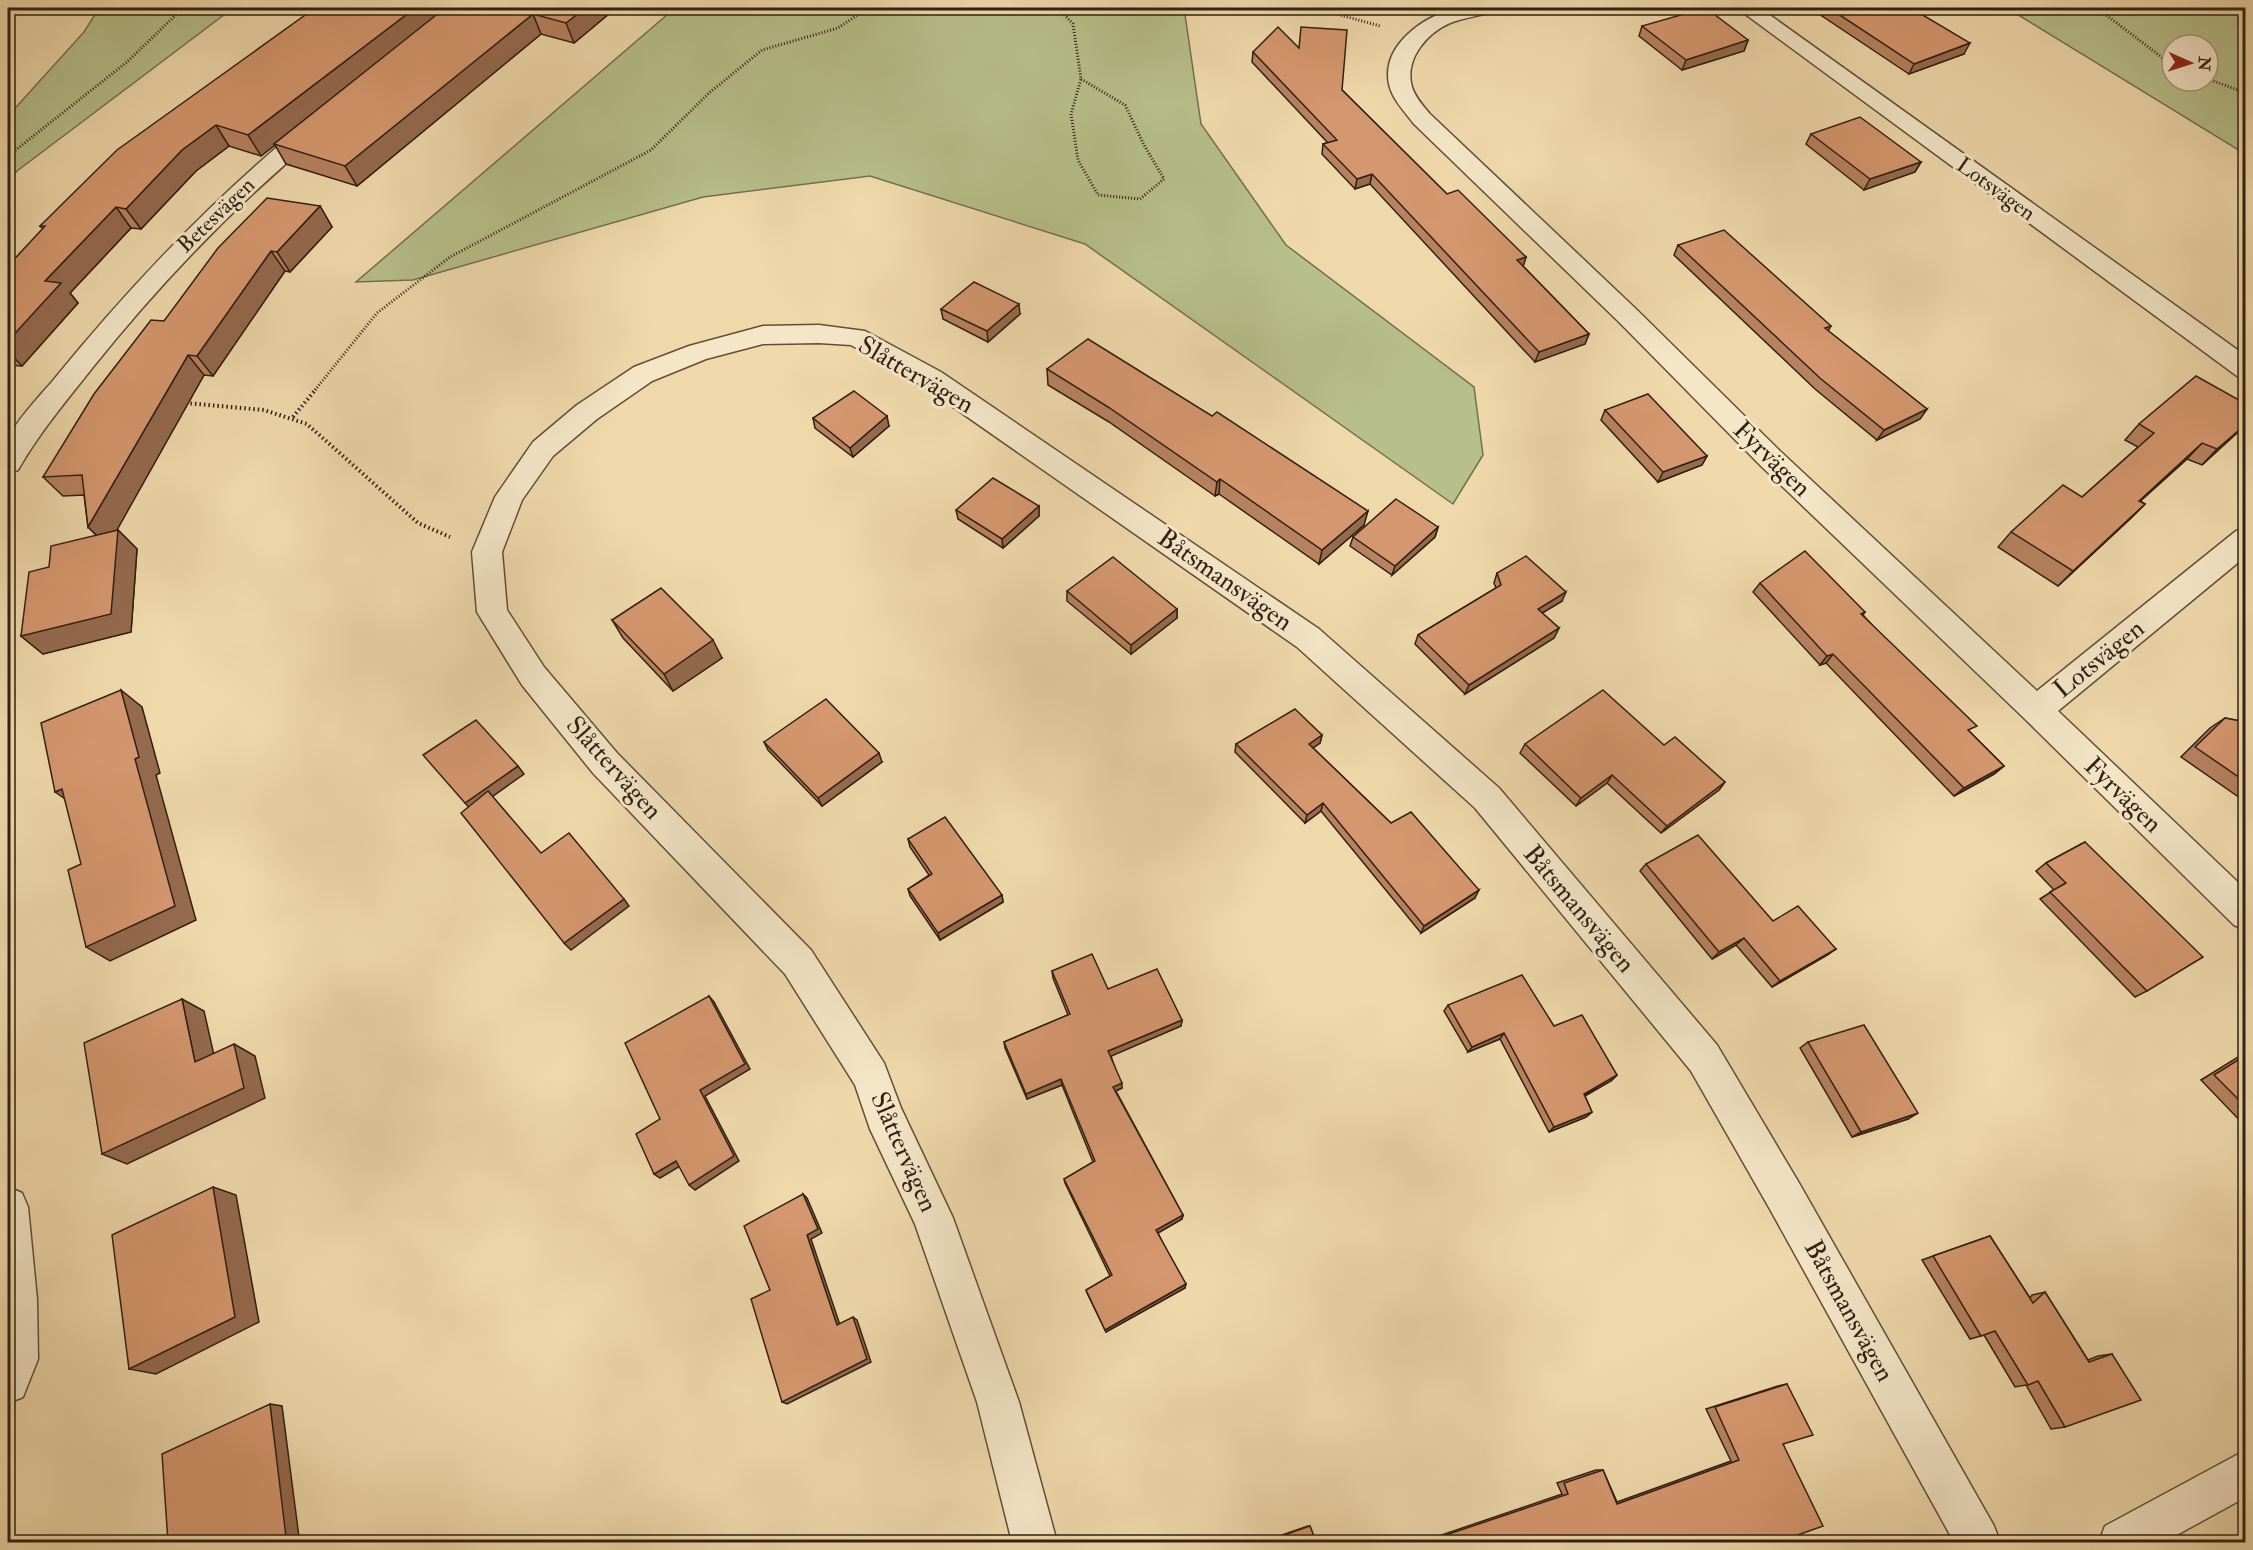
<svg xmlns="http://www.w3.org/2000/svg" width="2253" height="1550" viewBox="0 0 2253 1550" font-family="'IM FELL Double Pica',serif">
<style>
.green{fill:#b7bf8a;stroke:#746f4e;stroke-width:1.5;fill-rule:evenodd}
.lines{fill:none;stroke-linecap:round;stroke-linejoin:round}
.street-casing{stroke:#614e39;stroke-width:3}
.path-far1{stroke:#321f13;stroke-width:3;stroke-dasharray:1 2;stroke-linecap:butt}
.path{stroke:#321f13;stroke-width:4;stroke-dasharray:1.5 3;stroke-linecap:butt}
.street{fill:#f5e6c8;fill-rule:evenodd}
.wall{fill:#b7825f;stroke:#321f13;stroke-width:1.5}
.shaded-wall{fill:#956a4e;stroke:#321f13;stroke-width:1.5}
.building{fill:#d5976f;stroke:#321f13;stroke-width:1.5}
.labels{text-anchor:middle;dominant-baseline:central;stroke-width:6;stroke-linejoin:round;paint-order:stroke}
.far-street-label{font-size:22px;fill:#321f13;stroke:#f5e6c8}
.street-label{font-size:26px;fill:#321f13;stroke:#f5e6c8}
</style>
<rect width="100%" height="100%" fill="#efd9ab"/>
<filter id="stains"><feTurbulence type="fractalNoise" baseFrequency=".00333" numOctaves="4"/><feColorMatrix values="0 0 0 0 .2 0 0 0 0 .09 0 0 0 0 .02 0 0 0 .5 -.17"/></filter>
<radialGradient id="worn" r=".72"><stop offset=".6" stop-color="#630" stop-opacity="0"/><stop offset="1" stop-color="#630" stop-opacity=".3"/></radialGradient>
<g class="green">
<polygon points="99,8 233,8 17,171 8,181 8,116 84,32"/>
<polygon points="675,8 1184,8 1201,124 1286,245 1474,387 1483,455 1453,504 1085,244 870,176 703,197 413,280 356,282"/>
<path d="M2007,8H2245V154ZM2172,45H2208V81H2172Z"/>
</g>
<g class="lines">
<g class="street-casing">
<g id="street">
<path d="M1457,8H1494L1491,12C1478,16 1463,18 1450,23C1427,33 1404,59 1412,87C1415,97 1423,106 1430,114L1637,310L1780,451L2037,691L2236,531L2246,528V556L2058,711L2246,890V930L2234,925L2025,719L1760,465L1619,322L1414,124C1405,112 1392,99 1389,84C1381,45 1424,16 1457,8Z"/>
<polygon points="1737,8 1760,8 2246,356 2246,379 2237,376"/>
<path d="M315,120L323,122L326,127L323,132C238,202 162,281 93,367C67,400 39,433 18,470L8,473C8,463 5,451 8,441C10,428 41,394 51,383C129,287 211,200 307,122Z"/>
<polygon points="819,325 865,331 941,372 1319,629 1499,788 1717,1045 1799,1183 1994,1526 2000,1542 1954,1542 1771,1211 1691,1071 1475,808 1297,647 923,386 851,345 819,343 763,344 706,359 652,381 597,419 553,456 522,500 502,552 507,610 544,667 617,753 811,950 884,1063 901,1108 953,1218 1019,1402 1057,1542 1012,1542 977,1402 915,1224 870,1129 855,1085 785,974 593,773 522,685 477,612 472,552 495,497 533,442 577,405 634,367 689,346 763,326"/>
<polygon points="8,1187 22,1193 28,1207 37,1299 38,1359 23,1397 8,1403"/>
<polygon points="2246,1450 2246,1497 2164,1542 2099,1542 2105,1526"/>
</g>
</g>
<g class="path-far1">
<polyline points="1058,8 1073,24 1081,79"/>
<polyline points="1315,8 1380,26"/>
<polyline points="2097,8 2172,65"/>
<polygon points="1081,79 1125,105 1144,145 1164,179 1140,199 1098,195 1078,160 1071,114"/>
<polyline points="2208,79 2246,93"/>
<polyline points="8,156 127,62 183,8"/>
<polyline points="315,390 377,313 450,257 651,150 709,93 762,50 838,28 868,8"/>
</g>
<g class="path">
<polyline points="186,403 264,410 307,424 418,523 450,537"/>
<polyline points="293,417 316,389"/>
</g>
<use href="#street" class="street"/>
</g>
<g class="wall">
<polygon points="315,8 616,8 574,43 541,34 357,186 286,164 275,145 261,156 229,146 196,171 141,229 131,228 70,293 78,303 22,366 8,365 8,266 43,229 40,226"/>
<polygon points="1810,8 1911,8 1964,54 1909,74"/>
<polygon points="1642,26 1748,40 1744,51 1682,70 1639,36"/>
<polygon points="1253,52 1342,90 1447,194 1526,257 1523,266 1589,334 1585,344 1535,362 1370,184 1355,189 1322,154 1323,144 1328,143 1252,62"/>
<polygon points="1811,134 1921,162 1915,172 1864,190 1806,144"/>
<polygon points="320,206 332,227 290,272 285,271 213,376 204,375 116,530 118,530 137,549 131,632 43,654 21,636 49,567 96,535 88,527 84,495 63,496 43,477 164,321"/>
<polygon points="1678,245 1831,326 1828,331 1927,409 1920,419 1877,440 1815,389 1674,255"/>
<polygon points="941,309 1020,314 988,342 943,319"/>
<polygon points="1047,369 1364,525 1319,564 1219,494 1215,496 1109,422 1048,385"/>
<polygon points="1605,410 1707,456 1702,465 1658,482 1601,420"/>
<polygon points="813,418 889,426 853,457 815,428"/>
<polygon points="2139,424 2243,427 2202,465 2187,459 2140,501 2145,504 2130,519 2058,586 1998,547 2011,532 2082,497 2138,447 2125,440"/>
<polygon points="1039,506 1039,516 1003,548 958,519 956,510"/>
<polygon points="1438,527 1435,537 1392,575 1350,546 1353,537"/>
<polygon points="1497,573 1562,601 1542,613 1559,628 1554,638 1465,694 1415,644 1418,635 1496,588 1494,583"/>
<polygon points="1760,583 1865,612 1863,615 1970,732 2004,766 1994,774 1954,796 1826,663 1820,665 1753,592"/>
<polygon points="1067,591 1177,609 1177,618 1131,654 1067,601"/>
<polygon points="612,620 722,658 673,691 623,638"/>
<polygon points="2225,718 2246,722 2246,802 2181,757 2210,728"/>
<polygon points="1322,735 1320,743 1313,748 1391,823 1475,898 1421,933 1321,811 1305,823 1235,752 1236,744"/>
<polygon points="764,742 882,762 822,806 768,750"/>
<polygon points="1525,744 1664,745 1725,782 1719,790 1661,833 1607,783 1576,806 1520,753"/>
<polygon points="908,839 1002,895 1003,902 940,940 910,896 908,889 929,875 910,847"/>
<polygon points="2085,842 2147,991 2135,997 2040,899 2054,890 2036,871 2046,863"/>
<polygon points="1646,864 1773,921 1836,949 1827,955 1772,987 1736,945 1712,959 1640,871"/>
<polygon points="1052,971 1108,989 1182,1020 1181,1026 1111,1056 1122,1088 1116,1091 1183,1215 1182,1219 1158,1233 1185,1288 1106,1332 1087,1293 1086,1290 1110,1276 1065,1183 1064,1179 1093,1162 1062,1085 1027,1099 1005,1048 1004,1042 1068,1015 1053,978"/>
<polygon points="1448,1005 1554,1026 1617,1075 1611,1081 1585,1096 1592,1112 1586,1117 1549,1132 1500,1039 1468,1052 1444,1011"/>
<polygon points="1808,1042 1908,1119 1852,1137 1800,1048"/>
<polygon points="2246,1052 2246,1127 2201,1080"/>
<polygon points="1990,1236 2030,1298 2032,1295 2045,1292 2088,1360 2098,1356 2112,1354 2065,1427 2051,1429 2026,1385 2015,1387 1984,1335 1970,1339 1922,1260"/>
<polygon points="1787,1384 1778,1542 1421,1542 1562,1494 1557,1483 1596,1470 1603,1470 1617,1502 1731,1461 1706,1409 1778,1386"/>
<polygon points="1308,1526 1310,1526 1316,1542 1261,1542"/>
</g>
<g class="shaded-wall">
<polygon points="415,8 451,8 274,144 275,145 261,156 248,135"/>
<polygon points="585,8 616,8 574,43 566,23"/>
<polygon points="533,14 541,34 357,186 345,166"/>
<polygon points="1748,40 1744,51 1682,70 1686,60"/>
<polygon points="1970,43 1964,54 1909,74 1914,64"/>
<polygon points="216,125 229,146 196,171 141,229 126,209 182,150"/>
<polygon points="1921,162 1915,172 1864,190 1870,179"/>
<polygon points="1372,174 1370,184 1355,189 1357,179"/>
<polygon points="320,206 332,227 290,272 277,252"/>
<polygon points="116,207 131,228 70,293 78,303 22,366 8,351 8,341 45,281"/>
<polygon points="271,251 285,271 213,376 197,356"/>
<polygon points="1526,257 1523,267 1517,260"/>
<polygon points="1019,304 1020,314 988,342 987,331"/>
<polygon points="1589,334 1585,344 1535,362 1539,352"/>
<polygon points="188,355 204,375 108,546 88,527"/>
<polygon points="1927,409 1920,419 1877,440 1884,430"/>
<polygon points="887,416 889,426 853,457 850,448"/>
<polygon points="2246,424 2246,425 2202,465 2217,449"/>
<polygon points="2202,443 2187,459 2124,516 2139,501"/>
<polygon points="1707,456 1702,465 1658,482 1663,472"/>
<polygon points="1220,479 1219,494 1215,496 1217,482"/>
<polygon points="2145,504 2130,519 2058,586 2073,571"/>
<polygon points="1039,506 1039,516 1003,548 1002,539"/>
<polygon points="1368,511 1364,525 1319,564 1322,550"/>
<polygon points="1438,527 1435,537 1392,575 1395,566"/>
<polygon points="118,530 137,549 131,632 43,654 21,636"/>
<polygon points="1566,592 1562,601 1534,618 1538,609"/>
<polygon points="1177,609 1177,618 1131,654 1131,645"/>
<polygon points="1559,628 1554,638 1465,694 1469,685"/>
<polygon points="713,640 722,658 673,691 664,674"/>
<polygon points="1833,654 1826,663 1820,665 1827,656"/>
<polygon points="121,690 142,707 160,773 156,775 196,920 110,961 86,947 135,759"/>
<polygon points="1322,735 1320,743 1307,752 1309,744"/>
<polygon points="879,753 882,762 822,806 818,798"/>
<polygon points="518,766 524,774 472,811 465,803"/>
<polygon points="2004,766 1994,774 1954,796 1964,788"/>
<polygon points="1612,775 1607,783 1576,806 1581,798"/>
<polygon points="1725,782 1719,790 1661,833 1667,826"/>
<polygon points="62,789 78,808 55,792"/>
<polygon points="1323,803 1321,811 1305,823 1307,815"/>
<polygon points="1479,890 1475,898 1421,933 1424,926"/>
<polygon points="1002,895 1003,902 940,940 938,933"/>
<polygon points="624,899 629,906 571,950 564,943"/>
<polygon points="1744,938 1736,945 1712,959 1719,952"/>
<polygon points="1836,949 1827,955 1772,987 1780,981"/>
<polygon points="709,996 714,1002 750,1069 705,1096 739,1161 695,1190 689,1185"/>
<polygon points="182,999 204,1011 218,1073 195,1062"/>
<polygon points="1182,1020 1181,1026 1109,1057 1108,1051"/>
<polygon points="1504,1033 1500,1039 1468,1052 1472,1047"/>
<polygon points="234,1044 255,1056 265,1098 127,1164 102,1154"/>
<polygon points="1617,1075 1611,1081 1578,1099 1584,1094"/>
<polygon points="1061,1079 1062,1085 1027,1099 1026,1094"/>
<polygon points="1122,1083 1122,1088 1113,1092 1113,1087"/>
<polygon points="1592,1112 1586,1117 1549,1132 1554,1127"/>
<polygon points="1918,1113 1908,1119 1852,1137 1861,1132"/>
<polygon points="676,1161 682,1165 660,1178 654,1174"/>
<polygon points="213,1187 236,1195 259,1322 156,1374 129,1369"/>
<polygon points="803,1194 807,1198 822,1233 811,1239 841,1328 837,1325 807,1235"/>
<polygon points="1183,1215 1182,1219 1156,1234 1156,1230"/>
<polygon points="1186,1284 1185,1288 1106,1332 1105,1330"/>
<polygon points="853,1317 857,1320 871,1362 787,1404 782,1402"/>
<polygon points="270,1404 282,1406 299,1537 287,1542 275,1542"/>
</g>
<g class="building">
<polygon points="315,8 415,8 248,135 216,125 182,150 126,209 116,207 45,281 61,283 8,341 8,266 45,226 40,226 117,150"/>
<polygon points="445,8 585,8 566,23 533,14 345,166 274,144"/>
<polygon points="1705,8 1706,8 1748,40 1686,60 1642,26"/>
<polygon points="1829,8 1911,8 1970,43 1914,64"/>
<polygon points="1278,27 1299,48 1301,27 1347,30 1342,90 1447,194 1458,190 1526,257 1517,260 1589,334 1539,352 1372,174 1357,179 1323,144 1337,140 1253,52"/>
<polygon points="1860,117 1921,162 1870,179 1811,134"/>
<polygon points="267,198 320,206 277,252 271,251 197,356 188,355 88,527 82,475 43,477 94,394 151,320 164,321 218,248"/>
<polygon points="1724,230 1831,326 1825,328 1927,409 1884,430 1821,379 1678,245"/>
<polygon points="974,282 1019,304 987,331 941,309"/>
<polygon points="1088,339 1212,416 1217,412 1368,511 1322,550 1220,479 1217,482 1108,407 1047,369"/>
<polygon points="2196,376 2246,404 2246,424 2217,449 2202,443 2139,501 2145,504 2073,571 2011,532 2063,485 2082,497 2154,433 2139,424"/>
<polygon points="854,391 887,416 850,448 813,418"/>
<polygon points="1648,394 1707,456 1663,472 1605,410"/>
<polygon points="993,478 1039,506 1002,539 956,510"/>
<polygon points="1396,499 1438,527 1395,566 1353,537"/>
<polygon points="118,530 111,614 21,636 29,572 49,567 51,546"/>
<polygon points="1805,551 1865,612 1861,614 1977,726 1968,730 2004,766 1964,788 1833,654 1827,656 1760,583"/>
<polygon points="1526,556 1566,592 1538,609 1559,628 1469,685 1418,635 1501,585 1497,573"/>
<polygon points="1113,557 1177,609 1131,645 1067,591"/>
<polygon points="661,588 713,640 664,674 612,620"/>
<polygon points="121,690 139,757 135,759 175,906 86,947 68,870 81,864 62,789 55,792 41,723"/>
<polygon points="1603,690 1664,745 1675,737 1725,782 1667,826 1612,775 1581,798 1525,744"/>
<polygon points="826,699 879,753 818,798 764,742"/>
<polygon points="1295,709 1322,735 1309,744 1391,823 1411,812 1479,890 1424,926 1323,803 1307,815 1236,744"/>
<polygon points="2225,718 2246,722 2246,782 2195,747"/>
<polygon points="476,720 518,766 465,803 423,755"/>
<polygon points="488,791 541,853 569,833 624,899 564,943 461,813"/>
<polygon points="945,817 1002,895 938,933 908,889 932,874 908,839"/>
<polygon points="1698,835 1773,921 1798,906 1836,949 1780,981 1744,938 1719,952 1646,864"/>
<polygon points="2085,842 2203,957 2147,991 2050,892 2066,883 2046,863"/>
<polygon points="1092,954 1108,989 1157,969 1182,1020 1108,1051 1122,1083 1113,1087 1183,1215 1156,1230 1186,1284 1105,1330 1086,1290 1112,1275 1064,1179 1095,1161 1061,1079 1026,1094 1004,1042 1070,1014 1052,971"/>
<polygon points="1522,975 1554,1026 1582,1015 1617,1075 1584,1094 1592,1112 1554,1127 1504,1033 1472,1047 1448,1005"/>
<polygon points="709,996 745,1064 700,1090 734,1156 689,1185 676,1161 654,1174 636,1134 660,1119 625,1043"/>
<polygon points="182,999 195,1062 234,1044 244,1088 102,1154 84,1043"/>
<polygon points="1864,1025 1918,1113 1861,1132 1808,1042"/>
<polygon points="2246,1055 2246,1107 2214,1075"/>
<polygon points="213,1187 235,1317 129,1369 112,1235"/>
<polygon points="803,1194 818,1229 807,1235 837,1325 853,1317 867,1359 782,1402 751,1299 770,1290 744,1226"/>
<polygon points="1990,1236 2033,1303 2045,1292 2089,1362 2112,1354 2141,1400 2065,1427 2038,1381 2028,1385 1995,1331 1981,1336 1933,1256"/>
<polygon points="1787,1384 1813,1435 1783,1444 1823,1526 1778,1542 1425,1542 1568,1494 1564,1483 1603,1470 1617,1504 1739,1460 1715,1407"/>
<polygon points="270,1404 286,1537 275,1542 168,1542 162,1454"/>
<polygon points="1310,1526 1316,1542 1264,1542"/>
</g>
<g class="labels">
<g class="far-street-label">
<text transform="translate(1996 189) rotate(36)">Lotsvägen</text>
<text transform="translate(216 215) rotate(-44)">Betesvägen</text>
</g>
<g class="street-label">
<text transform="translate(916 375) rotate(30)">Slåttervägen</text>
<text transform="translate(1772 459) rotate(44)">Fyrvägen</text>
<text transform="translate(1225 580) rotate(35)">Båtsmansvägen</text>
<text transform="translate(2099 659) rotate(-39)">Lotsvägen</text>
<text transform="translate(614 768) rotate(48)">Slåttervägen</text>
<text transform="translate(2123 795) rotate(44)">Fyrvägen</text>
<text transform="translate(1579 909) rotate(50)">Båtsmansvägen</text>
<text transform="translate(904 1152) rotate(66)">Slåttervägen</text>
<text transform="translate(1849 1311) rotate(61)">Båtsmansvägen</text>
</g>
</g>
<rect width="2253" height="1550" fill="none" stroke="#efd9ab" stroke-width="30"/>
<rect x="9" y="9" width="2235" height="1532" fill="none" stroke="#321f13" stroke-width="3"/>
<rect x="15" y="15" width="2223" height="1520" fill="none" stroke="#321f13" stroke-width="1.5"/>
<g transform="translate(2190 63) rotate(93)"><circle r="28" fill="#f5e6c8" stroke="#a79680" stroke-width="1.5"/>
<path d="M0-4.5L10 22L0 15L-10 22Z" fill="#8f2418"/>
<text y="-9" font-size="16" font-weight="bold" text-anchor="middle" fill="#321f13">N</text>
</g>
<rect width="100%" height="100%" filter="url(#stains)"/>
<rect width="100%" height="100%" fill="url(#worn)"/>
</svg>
